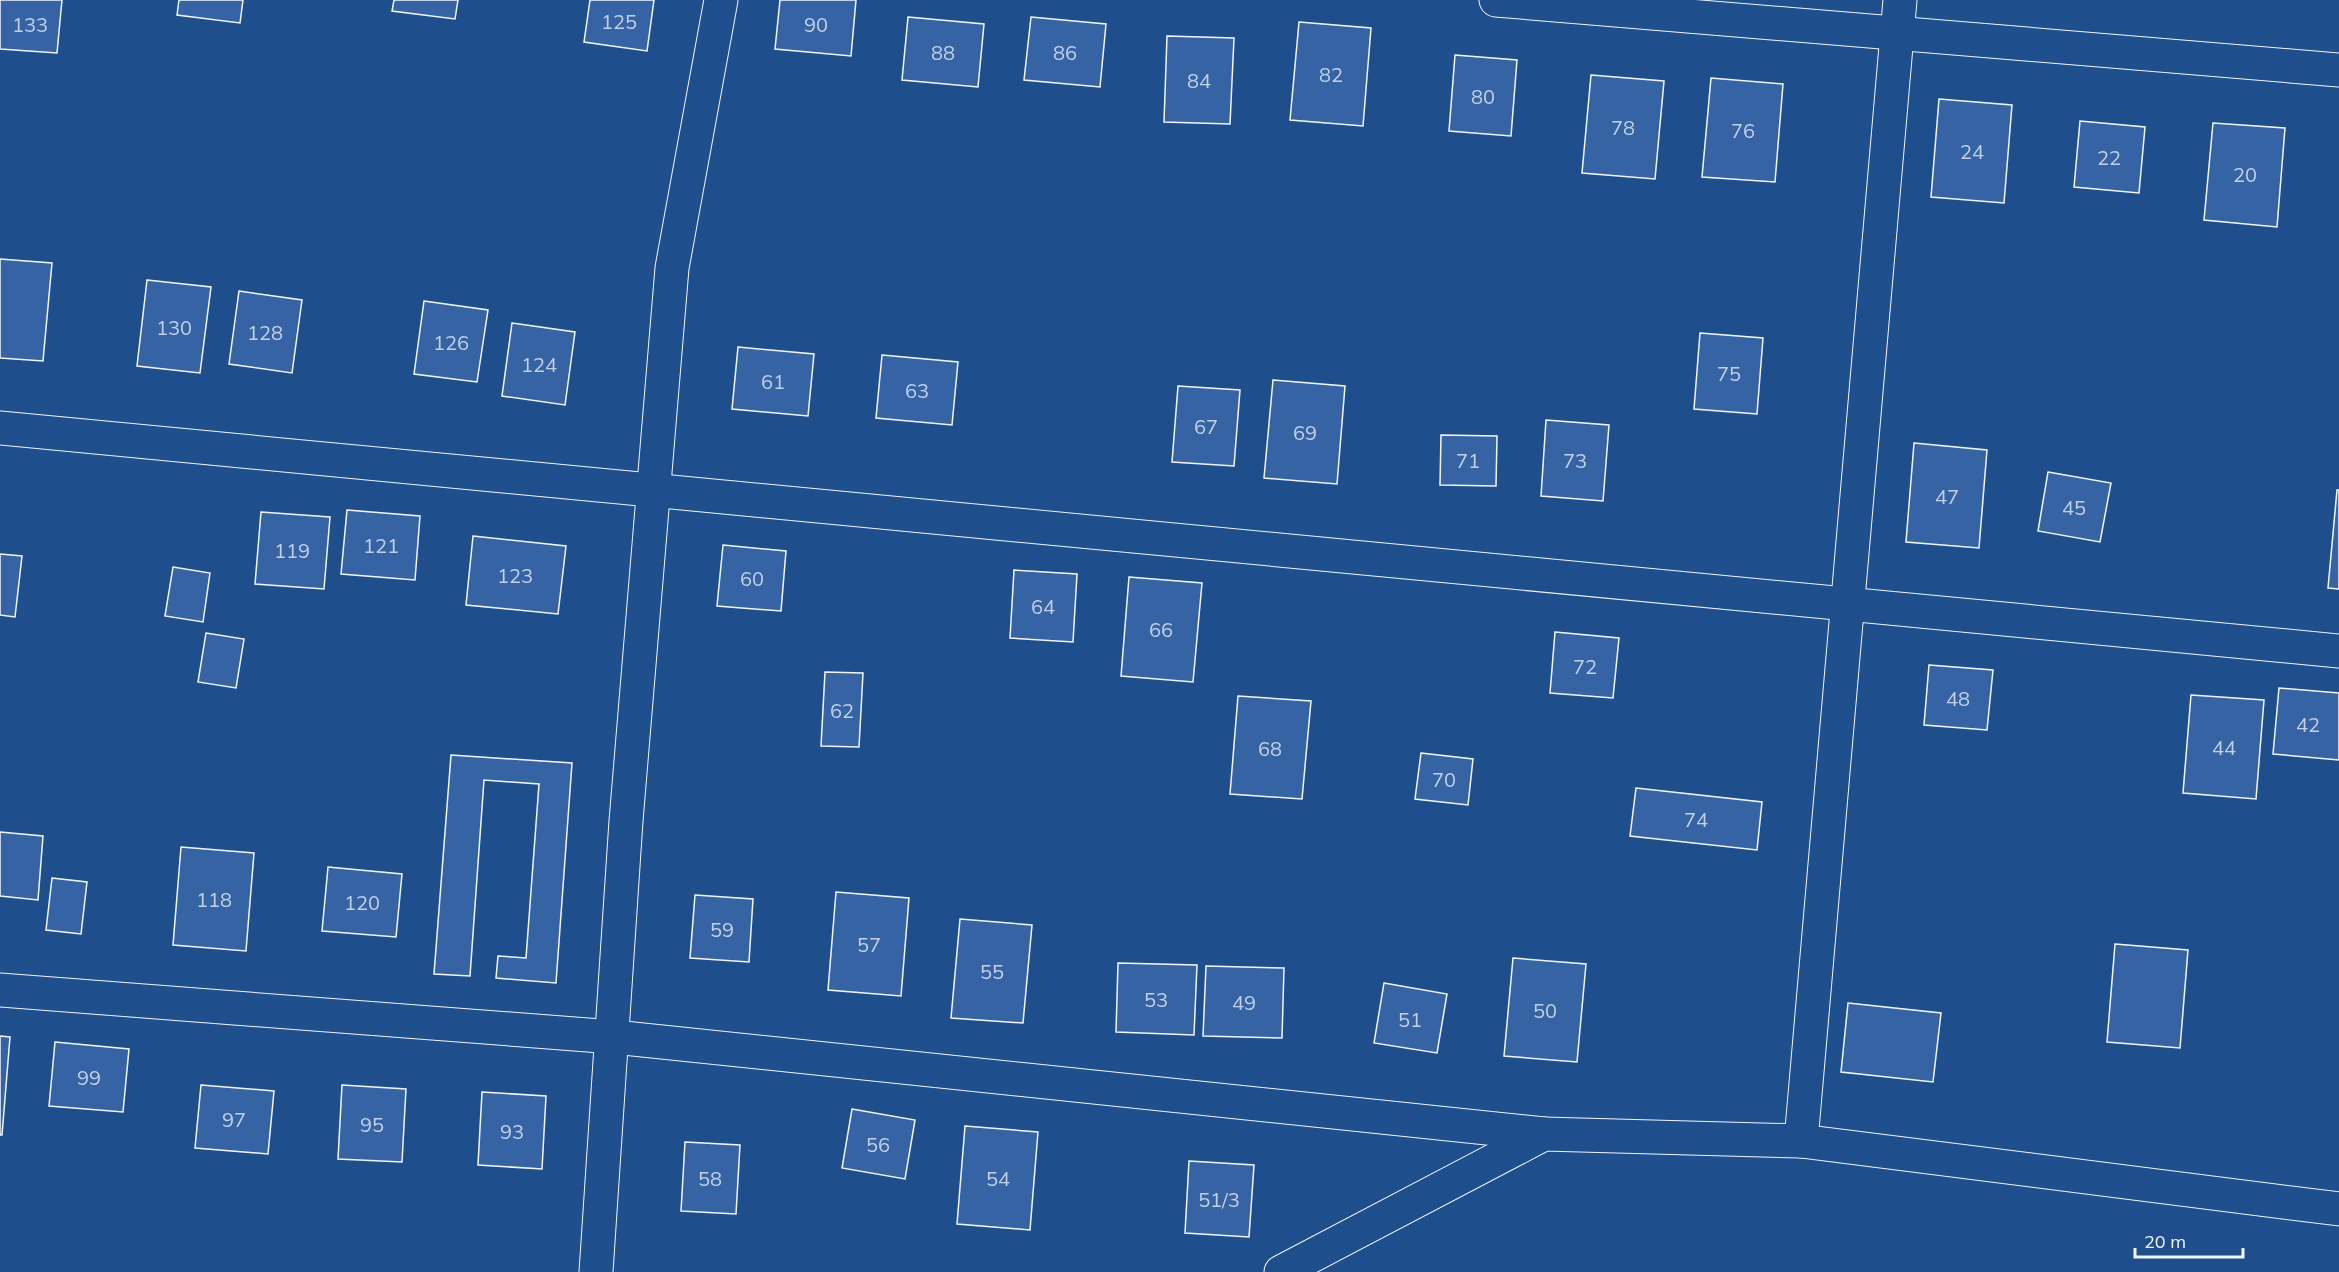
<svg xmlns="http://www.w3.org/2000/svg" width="2339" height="1272" viewBox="0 0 2339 1272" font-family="Mulish,sans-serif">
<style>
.building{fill:#3563a3;stroke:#f2f6ff;stroke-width:1.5}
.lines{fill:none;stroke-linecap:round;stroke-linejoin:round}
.minor-casing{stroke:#f2f6ff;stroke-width:35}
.minor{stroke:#1f4e8c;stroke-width:33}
.labels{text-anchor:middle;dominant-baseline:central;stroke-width:4.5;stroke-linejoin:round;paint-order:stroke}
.number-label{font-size:20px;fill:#c3d1e8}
</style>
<rect width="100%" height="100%" fill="#1f4e8c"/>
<g class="building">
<polygon points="0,0 62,0 57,53 0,49"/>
<polygon points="179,0 243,0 240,23 177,15"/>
<polygon points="394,0 458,0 455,19 392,11"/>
<polygon points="590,0 654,0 647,51 584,42"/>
<polygon points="780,0 856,0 851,56 775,49"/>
<polygon points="908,17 984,24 978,87 902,80"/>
<polygon points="1031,17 1106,24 1100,87 1024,80"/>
<polygon points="1299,22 1371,28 1363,126 1290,120"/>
<polygon points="1167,36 1234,38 1230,124 1164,122"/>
<polygon points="1455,55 1517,60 1511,136 1449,131"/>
<polygon points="1591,75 1664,81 1655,179 1582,173"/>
<polygon points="1711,78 1783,84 1775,182 1702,177"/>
<polygon points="1939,99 2012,105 2004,203 1931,197"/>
<polygon points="2080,121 2145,127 2139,193 2074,187"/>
<polygon points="2213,123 2285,128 2277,227 2204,220"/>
<polygon points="0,259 52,263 43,361 0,358"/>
<polygon points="147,280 211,287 200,373 137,366"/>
<polygon points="239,291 302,300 292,373 229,364"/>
<polygon points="424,301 488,310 477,382 414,374"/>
<polygon points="512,323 575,332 565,405 502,396"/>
<polygon points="1700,333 1763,338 1757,414 1694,409"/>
<polygon points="738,347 814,354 808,416 732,409"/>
<polygon points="882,355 958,362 952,425 876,418"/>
<polygon points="1273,380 1345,386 1337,484 1264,478"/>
<polygon points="1178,386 1240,390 1234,466 1172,462"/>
<polygon points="1546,420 1609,425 1603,501 1541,496"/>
<polygon points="1441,435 1497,436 1496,486 1440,485"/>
<polygon points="1914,443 1987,450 1979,548 1906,542"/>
<polygon points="2048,472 2111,483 2100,542 2038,531"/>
<polygon points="2337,490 2339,490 2339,589 2328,588"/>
<polygon points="347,510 420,516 415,580 341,574"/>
<polygon points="261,512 330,517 324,589 255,584"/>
<polygon points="473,536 566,546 558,614 466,605"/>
<polygon points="723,545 786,551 781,611 717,606"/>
<polygon points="0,554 22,556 15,617 0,615"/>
<polygon points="173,567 210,573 203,622 165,616"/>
<polygon points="1014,570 1077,574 1073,642 1010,638"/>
<polygon points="1129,577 1202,583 1193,682 1121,676"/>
<polygon points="1555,632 1619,638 1613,698 1550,693"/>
<polygon points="206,633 244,639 236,688 198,682"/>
<polygon points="1929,665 1993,670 1987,730 1924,725"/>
<polygon points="825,672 863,673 859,747 821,746"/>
<polygon points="2279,688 2339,693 2339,760 2273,754"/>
<polygon points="2191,695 2264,700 2256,799 2183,793"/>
<polygon points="1238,696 1311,701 1302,799 1230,794"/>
<polygon points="1421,753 1473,759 1468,805 1415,799"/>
<polygon points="451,755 572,763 556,983 496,978 498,956 526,958 539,784 484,780 470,976 434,974"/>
<polygon points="1636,788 1762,802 1757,850 1630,836"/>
<polygon points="0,832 43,836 38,900 0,896"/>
<polygon points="181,847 254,853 246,951 173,945"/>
<polygon points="328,867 402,874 396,937 322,931"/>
<polygon points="52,878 87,882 81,934 46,930"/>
<polygon points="836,892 909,898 901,996 828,990"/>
<polygon points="695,895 753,899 749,962 690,958"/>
<polygon points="960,919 1032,925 1023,1023 951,1018"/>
<polygon points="2115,944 2188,950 2180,1048 2107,1042"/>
<polygon points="1513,958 1586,964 1577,1062 1504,1056"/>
<polygon points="1118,963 1197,965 1194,1035 1116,1032"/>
<polygon points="1206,966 1284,968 1282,1038 1203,1036"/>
<polygon points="1384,983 1447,994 1437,1053 1374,1043"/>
<polygon points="1848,1003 1941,1013 1933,1082 1841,1072"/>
<polygon points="0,1036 10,1037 2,1135 0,1135"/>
<polygon points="55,1042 129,1049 123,1112 49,1106"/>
<polygon points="201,1085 274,1091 268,1154 195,1148"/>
<polygon points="342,1085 406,1089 402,1162 338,1159"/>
<polygon points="482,1092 546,1096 542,1169 478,1165"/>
<polygon points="852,1109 915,1120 905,1179 842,1168"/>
<polygon points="965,1126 1038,1132 1030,1230 957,1224"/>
<polygon points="685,1142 740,1145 736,1214 681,1211"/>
<polygon points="1189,1161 1254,1165 1249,1237 1185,1233"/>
</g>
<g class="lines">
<g class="minor-casing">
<g id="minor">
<polyline points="1496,0 2339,70"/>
<polyline points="0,428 2339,651"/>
<polyline points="0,990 614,1037 1544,1134"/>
<polyline points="1801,1141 1900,0"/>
<polyline points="596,1272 626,821 672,268 721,0"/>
<polyline points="1281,1272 1544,1134 1801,1141 2339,1209"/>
</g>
</g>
<use href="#minor" class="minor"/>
</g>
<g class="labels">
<g class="number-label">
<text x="619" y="21">125</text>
<text x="30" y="24">133</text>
<text x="816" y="24">90</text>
<text x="943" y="52">88</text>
<text x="1065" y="52">86</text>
<text x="1331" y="74">82</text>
<text x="1199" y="80">84</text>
<text x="1483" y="96">80</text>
<text x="1623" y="127">78</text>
<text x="1743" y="130">76</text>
<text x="1972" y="151">24</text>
<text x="2109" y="157">22</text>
<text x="2245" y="174">20</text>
<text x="174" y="327">130</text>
<text x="265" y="332">128</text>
<text x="451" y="342">126</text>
<text x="539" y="364">124</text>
<text x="1729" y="373">75</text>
<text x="773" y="381">61</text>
<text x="917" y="390">63</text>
<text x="1206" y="426">67</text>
<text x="1305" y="432">69</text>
<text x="1468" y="460">71</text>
<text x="1575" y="460">73</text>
<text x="1947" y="496">47</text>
<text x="2074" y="507">45</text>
<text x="381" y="545">121</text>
<text x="292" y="550">119</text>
<text x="515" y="575">123</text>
<text x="752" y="578">60</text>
<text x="1043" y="606">64</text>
<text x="1161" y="629">66</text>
<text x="1585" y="666">72</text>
<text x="1958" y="698">48</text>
<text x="842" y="710">62</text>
<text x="2308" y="724">42</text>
<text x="2224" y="747">44</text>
<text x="1270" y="748">68</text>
<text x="1444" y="779">70</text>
<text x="1696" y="819">74</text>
<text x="214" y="899">118</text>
<text x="362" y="902">120</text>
<text x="722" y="929">59</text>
<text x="869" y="944">57</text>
<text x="992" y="971">55</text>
<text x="1156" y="999">53</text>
<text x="1244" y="1002">49</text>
<text x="1545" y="1010">50</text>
<text x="1410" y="1019">51</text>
<text x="89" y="1077">99</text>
<text x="234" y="1119">97</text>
<text x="372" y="1124">95</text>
<text x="512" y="1131">93</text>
<text x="878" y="1144">56</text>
<text x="710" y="1178">58</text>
<text x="998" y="1178">54</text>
<text x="1219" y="1199">51/3</text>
</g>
</g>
<path d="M2135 1248v9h108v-9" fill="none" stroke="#f2f6ff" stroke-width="3"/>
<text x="2144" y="1248" font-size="18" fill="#f2f6ff" stroke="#1f4e8c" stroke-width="4.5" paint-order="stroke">20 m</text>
</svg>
